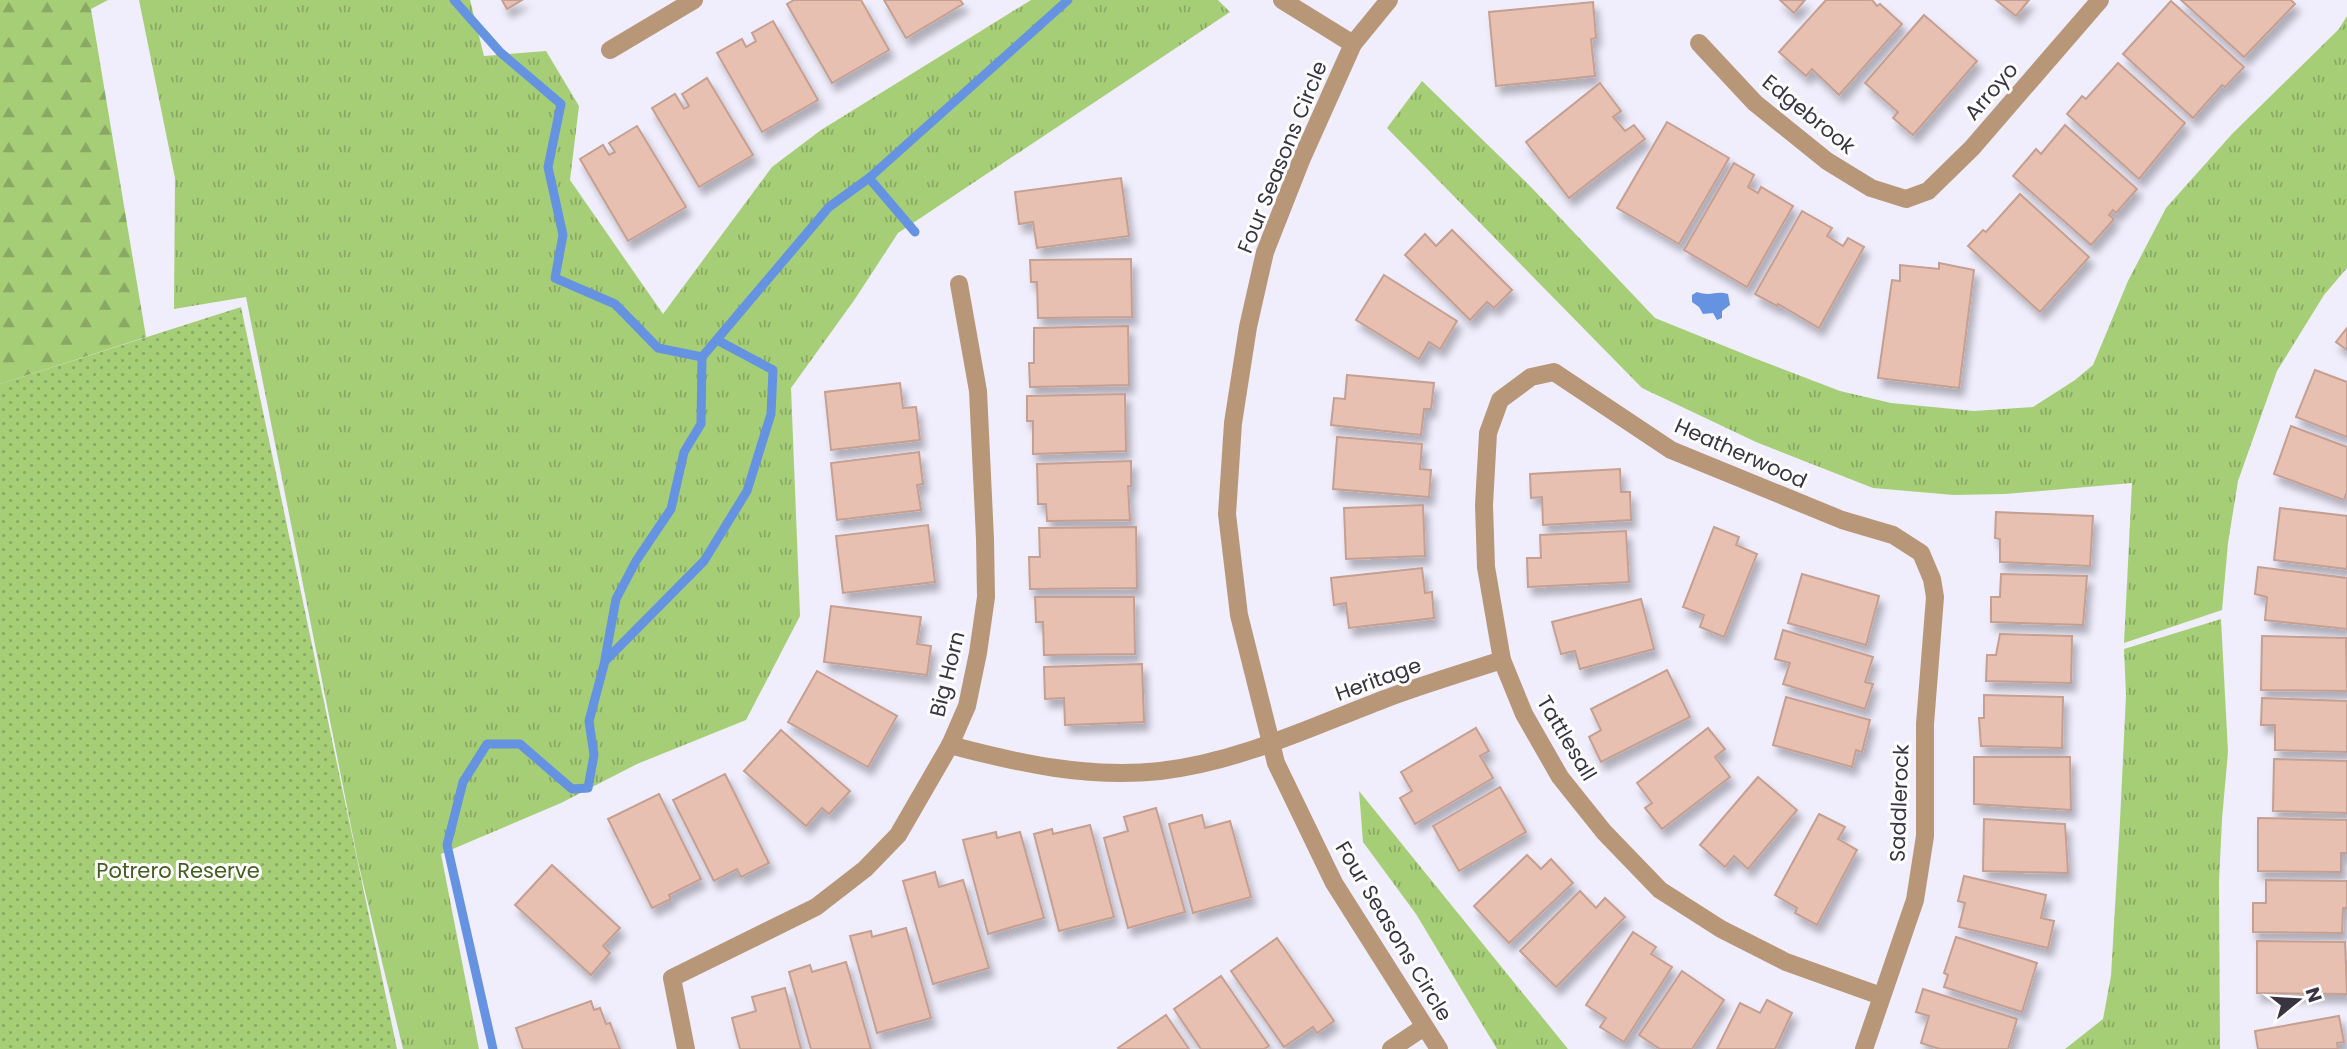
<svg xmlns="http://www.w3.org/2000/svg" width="2347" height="1049" viewBox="0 0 2347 1049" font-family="Poppins,sans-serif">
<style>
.grass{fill:url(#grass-tufts)}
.forest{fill:url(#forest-firs)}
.park{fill:url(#park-dots)}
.water{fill:#6593e2}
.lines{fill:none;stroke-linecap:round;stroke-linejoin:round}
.stream{stroke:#6593e2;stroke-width:9}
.building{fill:#e7c0b1;stroke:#c59f91;stroke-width:2;filter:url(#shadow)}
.street{stroke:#b89779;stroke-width:18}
.labels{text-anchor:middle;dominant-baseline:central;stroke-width:6;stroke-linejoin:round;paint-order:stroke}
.street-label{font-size:21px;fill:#383442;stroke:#fff}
.park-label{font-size:21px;fill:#455f20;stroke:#fff}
</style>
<defs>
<pattern id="grass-tufts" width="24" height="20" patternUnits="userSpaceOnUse" patternTransform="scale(1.75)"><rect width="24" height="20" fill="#a6ce77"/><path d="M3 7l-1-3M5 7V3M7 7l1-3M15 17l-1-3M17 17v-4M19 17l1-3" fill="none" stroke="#88a863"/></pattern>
<pattern id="forest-firs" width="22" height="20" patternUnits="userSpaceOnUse" patternTransform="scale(1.75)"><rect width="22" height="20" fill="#a6ce77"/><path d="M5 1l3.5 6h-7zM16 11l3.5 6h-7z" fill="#88a863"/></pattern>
<pattern id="park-dots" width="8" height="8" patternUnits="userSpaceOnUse" patternTransform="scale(1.75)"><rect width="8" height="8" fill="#a6ce77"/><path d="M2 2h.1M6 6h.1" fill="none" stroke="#88a863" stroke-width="1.8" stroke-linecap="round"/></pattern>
<filter id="shadow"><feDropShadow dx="4.5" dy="8" stdDeviation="3.5" flood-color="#0004"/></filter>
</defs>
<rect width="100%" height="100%" fill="#f0edfc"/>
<g class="grass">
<polygon points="139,0 470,0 484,56 546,51 579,106 570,180 663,314 772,167 821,130 1031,0 1218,0 1230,12 898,233 855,299 791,388 800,616 746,720 637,764 561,803 441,854 479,1049 403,1049 358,862 246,297 174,309 175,178"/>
<polygon points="2347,16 2347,268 2324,295 2277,371 2238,481 2228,543 2222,610 2124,643 2132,483 2005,494 1954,495 1873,488 1756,442 1642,388 1387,128 1422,81 1530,186 1655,318 1754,358 1840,391 1891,403 1974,411 2033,407 2075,380 2093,365 2128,281 2166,208 2232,134 2339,29"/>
<polygon points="2221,619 2228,752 2222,819 2219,882 2220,1049 2065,1049 2103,1019 2111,976 2120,821 2126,695 2124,649"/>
<polygon points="1359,791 1568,1049 1497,1049 1416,914 1363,842"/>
</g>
<polygon class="forest" points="0,0 108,0 91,9 146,337 0,384"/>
<polygon class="park" points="241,307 397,1049 0,1049 0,384"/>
<path class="water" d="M1697,292C1712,297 1716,290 1728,294L1730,305L1722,311V318L1717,320L1713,313L1703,314L1699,307L1692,302V295Z"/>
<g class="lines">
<g class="stream">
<polyline points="454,0 500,52 561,104 548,167 563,235 555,278 615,304 658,348 702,357 829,207 869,178 915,232"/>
<polyline points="869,178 1068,0"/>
<polyline points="605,659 616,599 636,561 671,509 684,452 701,424 702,357"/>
<polyline points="493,1049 447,845 463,782 487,744 520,744 572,789 588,788 594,755 589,721 605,661 704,561 747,491 771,414 773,370 717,340"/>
</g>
</g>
<g class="building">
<polygon points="502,0 522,0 507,9"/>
<polygon points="794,0 861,0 889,50 832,83 787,4"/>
<polygon points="884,0 960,0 963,4 906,38"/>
<polygon points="1780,0 1805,0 1794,13"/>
<polygon points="1826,0 1872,0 1877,6 1880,4 1902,24 1839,95 1812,69 1806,76 1779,52"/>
<polygon points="1996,0 2029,0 2016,16"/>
<polygon points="2181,0 2291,0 2295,4 2244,57"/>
<polygon points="2171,1 2244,67 2225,87 2222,85 2193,118 2123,54"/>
<polygon points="1593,2 1596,38 1591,39 1595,76 1496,86 1489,12"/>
<polygon points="1924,15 1977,61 1913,135 1893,118 1898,112 1865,83"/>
<polygon points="773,21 818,100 762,132 717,53 742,39 746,47 756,41 752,33"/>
<polygon points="2118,63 2185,123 2139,179 2067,114 2082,96 2086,99"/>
<polygon points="707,78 753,155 699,187 652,108 675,94 684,109 689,106 682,94"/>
<polygon points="1600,83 1621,111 1613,117 1625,131 1634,125 1645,139 1569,198 1526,142"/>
<polygon points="1667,122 1729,158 1679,244 1617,208"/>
<polygon points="2065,125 2137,189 2116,213 2113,210 2109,215 2114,219 2091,245 2013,176 2036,149 2041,154"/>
<polygon points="637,126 686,207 628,241 580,159 603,145 609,155 615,152 609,143"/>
<polygon points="1734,163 1754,175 1748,187 1758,193 1761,187 1793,206 1747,287 1684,250"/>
<polygon points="1121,178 1129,236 1037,248 1033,222 1019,224 1015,192"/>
<polygon points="2020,194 2089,257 2040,312 1968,246 1983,230 1986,232"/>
<polygon points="1802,211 1832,228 1827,236 1843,246 1848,238 1864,247 1819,328 1778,304 1777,306 1755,294"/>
<polygon points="1452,230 1512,290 1494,308 1487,302 1470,320 1405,255 1425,234 1436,246"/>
<polygon points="1131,259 1132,317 1038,318 1037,282 1031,282 1030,260"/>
<polygon points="1939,263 1974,270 1959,388 1878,378 1892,280 1900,281 1900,265 1939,269"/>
<polygon points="1384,275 1457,321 1440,349 1429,342 1419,359 1356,320"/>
<polygon points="1128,326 1129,385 1030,387 1029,363 1034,363 1034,328"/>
<polygon points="2347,328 2347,350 2336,342"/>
<polygon points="2315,370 2347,382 2347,437 2296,417"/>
<polygon points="1347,375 1434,383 1431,409 1424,409 1421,435 1331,425 1334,398 1345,399"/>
<polygon points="900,383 903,408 916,407 920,440 831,450 825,392"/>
<polygon points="1125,394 1126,451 1033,454 1033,421 1027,421 1027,396"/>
<polygon points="2291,426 2347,447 2347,491 2344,500 2274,474"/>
<polygon points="1337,437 1422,444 1420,469 1431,470 1429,497 1333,489"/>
<polygon points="919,452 923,484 917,485 921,510 837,520 831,463"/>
<polygon points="1131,461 1131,486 1128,486 1130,520 1047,521 1046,504 1038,504 1037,464"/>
<polygon points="1620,469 1621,492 1630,492 1631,520 1543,525 1542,497 1531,498 1530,474"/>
<polygon points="1423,505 1425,556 1346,559 1344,508"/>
<polygon points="2280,508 2347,516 2347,569 2274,560"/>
<polygon points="1996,512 2093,516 2090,566 2000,562 2000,539 1995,538"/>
<polygon points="928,525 935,582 843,593 836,536"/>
<polygon points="1136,527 1137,588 1030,589 1029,557 1040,557 1039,528"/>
<polygon points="1714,527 1739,537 1736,545 1757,554 1724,637 1700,627 1704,615 1683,607"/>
<polygon points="1626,531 1629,582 1528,587 1527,558 1541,558 1540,535"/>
<polygon points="2258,567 2347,578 2347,629 2265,620 2267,597 2255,594"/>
<polygon points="1422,568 1425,593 1432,592 1434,618 1349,628 1346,603 1334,605 1331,578"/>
<polygon points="1802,574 1879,596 1866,645 1788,623"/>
<polygon points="2001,574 2087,576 2083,625 1991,622 1991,597 2000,597"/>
<polygon points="1035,597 1134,597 1135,654 1044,655 1043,622 1036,622"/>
<polygon points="1641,599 1654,649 1580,669 1575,651 1561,654 1552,622"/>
<polygon points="831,606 921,617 917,644 931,646 927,675 824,662"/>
<polygon points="1783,630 1873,657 1865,682 1873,684 1865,709 1783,684 1790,663 1775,659"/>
<polygon points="2000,634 2072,636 2071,683 1986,681 1987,655 1996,655"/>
<polygon points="2262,636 2346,638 2347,691 2261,690"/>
<polygon points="1142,664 1144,722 1065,725 1064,698 1045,699 1044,667"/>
<polygon points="1667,670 1690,717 1601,762 1589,737 1601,730 1591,709"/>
<polygon points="817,671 897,716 868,767 788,722"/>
<polygon points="1984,695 2063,697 2062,748 1981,746 1979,718 1984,718"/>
<polygon points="1786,697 1870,720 1862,752 1856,750 1852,767 1773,745"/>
<polygon points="2262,698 2347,701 2347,752 2275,750 2275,725 2261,725"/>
<polygon points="1476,728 1489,751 1480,756 1493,778 1415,824 1400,798 1412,791 1401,772"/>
<polygon points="1708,728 1725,749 1715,757 1730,777 1662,829 1645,808 1652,803 1637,783"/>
<polygon points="781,730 850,791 829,814 822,808 806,826 744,771"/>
<polygon points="1974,757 2070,757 2071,810 1974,804"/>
<polygon points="2274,759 2347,761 2347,813 2273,811"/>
<polygon points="725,774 769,863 741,877 737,869 714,881 673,800"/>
<polygon points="1758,777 1797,810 1748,869 1734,856 1725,867 1700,845"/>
<polygon points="1500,787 1526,832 1459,871 1433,826"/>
<polygon points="659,794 701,879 669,895 671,899 652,908 608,819"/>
<polygon points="1156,808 1185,912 1128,928 1104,838 1128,831 1124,817"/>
<polygon points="1819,814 1845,827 1838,839 1857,850 1817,925 1795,913 1797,908 1775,895"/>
<polygon points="1202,815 1205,828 1230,821 1251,897 1193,913 1169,824"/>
<polygon points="2258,818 2347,820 2347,853 2341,853 2341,872 2258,871"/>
<polygon points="1984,819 2065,824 2068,873 1983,871"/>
<polygon points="1090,825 1114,917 1059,931 1034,834 1052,829 1053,834"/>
<polygon points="996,832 997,838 1020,832 1044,918 988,934 963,840"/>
<polygon points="1527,855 1541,869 1551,859 1573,883 1509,943 1474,906"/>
<polygon points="552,865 620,928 603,946 610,953 591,975 515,905"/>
<polygon points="935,872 939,887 963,880 989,968 933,984 903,881"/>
<polygon points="1964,876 2046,895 2041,918 2054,921 2048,948 1959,927 1965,903 1958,901"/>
<polygon points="2266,880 2347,881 2347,908 2343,908 2342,933 2253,932 2253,903 2266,903"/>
<polygon points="1580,891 1596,908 1605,898 1625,917 1556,987 1520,951"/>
<polygon points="906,928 931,1018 877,1033 850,936 871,931 872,937"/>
<polygon points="1633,932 1656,947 1651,954 1672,967 1624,1042 1600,1027 1606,1018 1586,1005"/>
<polygon points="1956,937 2037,963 2022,1012 1944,987 1948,975 1944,973"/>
<polygon points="1277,938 1334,1021 1317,1033 1313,1027 1284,1047 1231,971"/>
<polygon points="2257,941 2345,942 2347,994 2257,993"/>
<polygon points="846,962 871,1049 811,1049 789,972 810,965 812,972"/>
<polygon points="1682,971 1724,1000 1692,1049 1660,1049 1639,1035"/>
<polygon points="1221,976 1269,1046 1264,1049 1201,1049 1174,1009"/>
<polygon points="785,988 801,1049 740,1049 732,1018 756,1011 752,997"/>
<polygon points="1923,989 2017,1019 2008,1049 1940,1049 1921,1043 1929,1016 1916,1012"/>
<polygon points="1767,1000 1792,1013 1775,1049 1717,1049 1740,1003 1760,1013"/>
<polygon points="591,1001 594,1010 600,1008 606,1024 610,1023 620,1049 523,1049 516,1028"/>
<polygon points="1166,1015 1189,1049 1119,1049 1118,1048"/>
<polygon points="2339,1016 2344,1042 2337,1043 2338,1049 2258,1049 2255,1031"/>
</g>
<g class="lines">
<g class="street">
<polyline points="1282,0 1353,44"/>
<polyline points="1389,0 1353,44 1302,158 1265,252 1248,327 1233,423 1227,514 1239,615 1276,763 1334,883 1439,1049"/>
<polyline points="1699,43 1755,103 1827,161 1871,188 1906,199 1928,191 1972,148 2100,0"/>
<polyline points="610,50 694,0"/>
<path d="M950,745C1017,763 1090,779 1160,771C1238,762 1309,728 1382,700C1421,685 1462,673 1502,660"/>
<polyline points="686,1049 672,978 816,907 865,869 898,835 950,745 967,706 978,653 986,597 985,539 978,391 959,284"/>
<polyline points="1391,1049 1424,1027"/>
<polyline points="1864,1049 1915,900 1925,836 1925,724 1935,597 1932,579 1921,553 1893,535 1842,520 1671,450 1554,372 1531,377 1500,400 1488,433 1484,505 1486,567 1502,660 1524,714 1560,777 1604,832 1660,890 1721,929 1786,962 1881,996"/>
</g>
</g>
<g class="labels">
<g class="street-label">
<text transform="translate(1991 91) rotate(-49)">Arroyo</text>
<text transform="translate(1809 114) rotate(39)">Edgebrook</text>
<text transform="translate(1282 157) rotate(-68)">Four Seasons Circle</text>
<text transform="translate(1741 453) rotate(24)">Heatherwood</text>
<text transform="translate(947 674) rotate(-76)">Big Horn</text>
<text transform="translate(1378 679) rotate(-20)">Heritage</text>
<text transform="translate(1567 738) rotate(59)">Tattlesall</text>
<text transform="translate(1899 803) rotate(-88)">Saddlerock</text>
<text transform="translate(1394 931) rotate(59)">Four Seasons Circle</text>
</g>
<g class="park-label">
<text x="178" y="870">Potrero Reserve</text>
</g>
</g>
<g transform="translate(2298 1000) rotate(72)" stroke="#ffffff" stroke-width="5" paint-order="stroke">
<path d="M0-5L12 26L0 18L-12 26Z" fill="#383442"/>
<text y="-10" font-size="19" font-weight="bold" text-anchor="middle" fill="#383442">N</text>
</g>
</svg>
